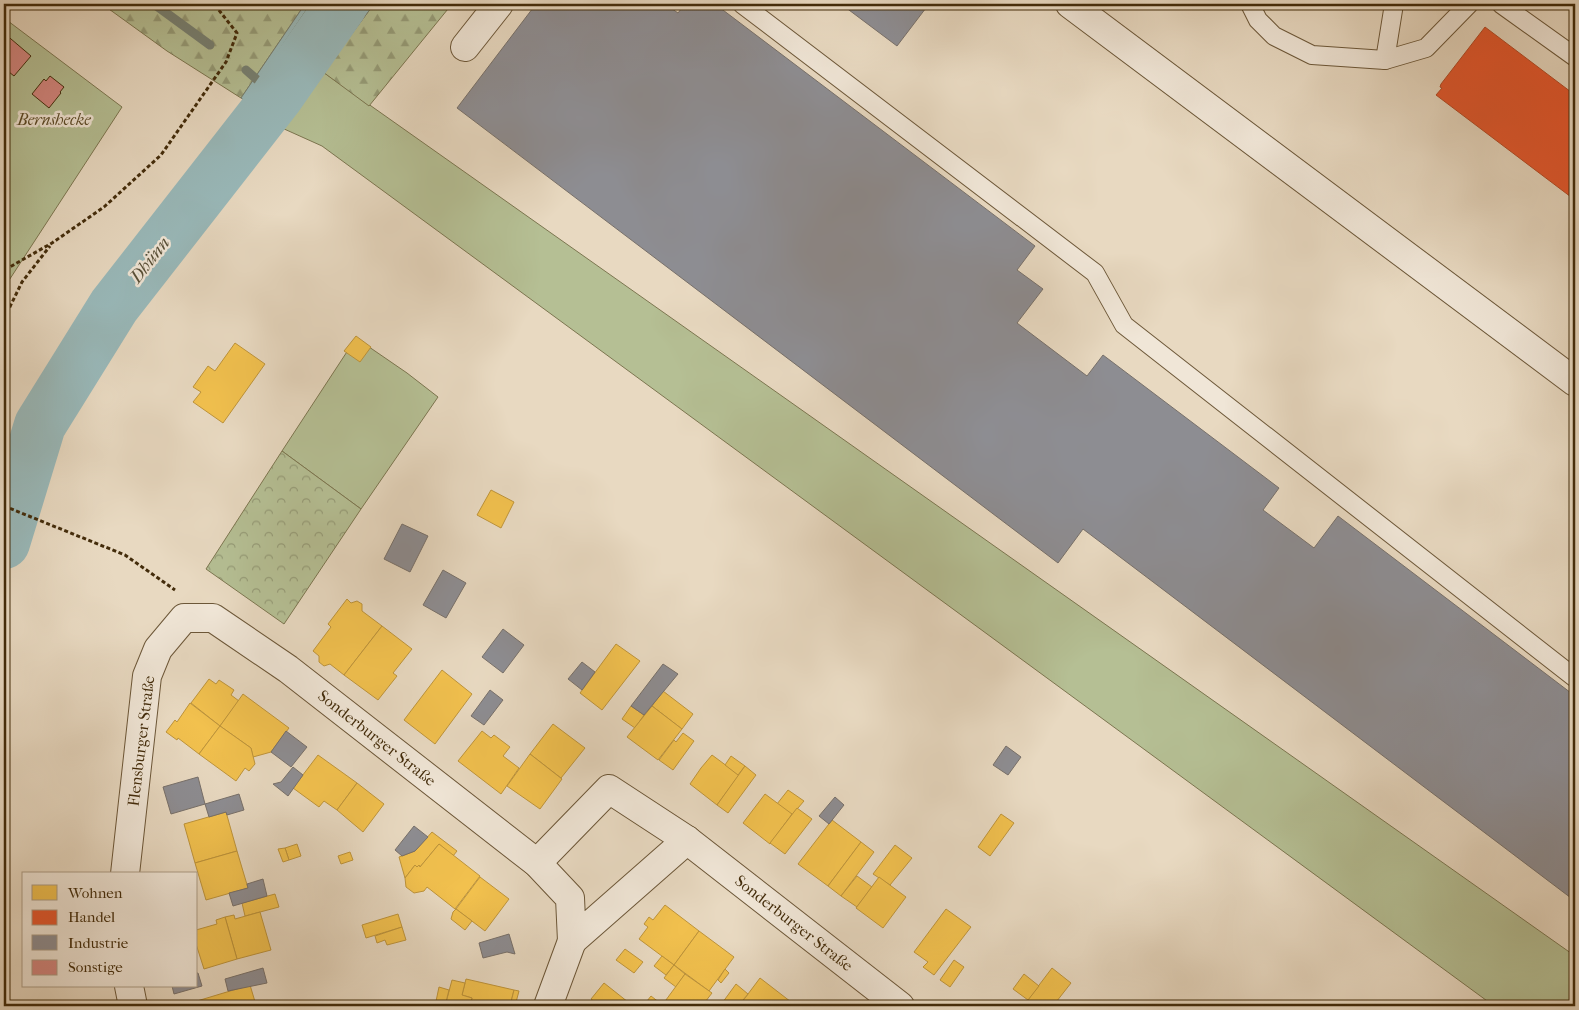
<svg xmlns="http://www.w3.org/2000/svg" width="1579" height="1010" viewBox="0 0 1579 1010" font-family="'IM FELL French Canon',serif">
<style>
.green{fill:#b5bf94;stroke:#7c7650}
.forest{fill:url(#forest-firs);stroke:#7c7650}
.park{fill:url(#park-crowns);stroke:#7c7650}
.water{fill:#99b9ba;stroke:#778174}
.homes{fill:#f2c14e;stroke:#be943a}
.shops{fill:#e4572e;stroke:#b44a24}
.industry{fill:#8d8d92;stroke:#77706a}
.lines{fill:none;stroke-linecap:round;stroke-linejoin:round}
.shore{stroke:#6e7262;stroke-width:1}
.stream{stroke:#778174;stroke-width:9}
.river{stroke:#99b9ba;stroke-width:52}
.building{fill:#d48680;stroke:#432c0b}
.service-casing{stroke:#6c5738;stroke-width:20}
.minor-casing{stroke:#6c5738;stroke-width:30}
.path{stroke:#432c0b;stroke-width:3;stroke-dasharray:4 2.5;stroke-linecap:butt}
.service{stroke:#f0e6d7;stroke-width:18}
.minor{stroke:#f0e6d7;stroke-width:28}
.labels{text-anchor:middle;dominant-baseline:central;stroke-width:5;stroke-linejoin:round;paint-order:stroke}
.park-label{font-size:16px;font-style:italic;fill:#5a4926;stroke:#f0e6d7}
.street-label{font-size:16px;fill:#432c0b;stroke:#f0e6d7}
.water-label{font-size:18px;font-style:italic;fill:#584f37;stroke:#f0e6d7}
</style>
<defs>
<pattern id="forest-firs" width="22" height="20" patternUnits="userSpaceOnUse" patternTransform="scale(1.25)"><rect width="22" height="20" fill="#b5bf94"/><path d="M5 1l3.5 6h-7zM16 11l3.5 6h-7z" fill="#959b77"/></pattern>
<pattern id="park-crowns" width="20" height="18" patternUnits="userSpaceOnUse" patternTransform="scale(1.25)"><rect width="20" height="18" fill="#b5bf94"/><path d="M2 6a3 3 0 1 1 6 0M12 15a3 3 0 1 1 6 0" fill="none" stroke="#959b77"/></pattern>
</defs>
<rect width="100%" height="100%" fill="#e8d9c1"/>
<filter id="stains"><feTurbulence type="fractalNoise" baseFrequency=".004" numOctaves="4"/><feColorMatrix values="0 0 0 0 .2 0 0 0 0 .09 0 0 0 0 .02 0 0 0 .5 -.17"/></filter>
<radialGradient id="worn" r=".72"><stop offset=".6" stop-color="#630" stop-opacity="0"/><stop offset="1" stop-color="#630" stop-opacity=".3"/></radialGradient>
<g class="green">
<polygon points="4,18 122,107 4,288"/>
<polygon points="323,72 1575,956 1575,1006 1494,1006 322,146 282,128"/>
<polygon points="356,338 407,373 438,397 361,509 282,451"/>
</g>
<g class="forest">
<polygon points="102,4 305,4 241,98 167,51"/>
<polygon points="374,4 452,4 369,106 323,72"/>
</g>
<polygon class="park" points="282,451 361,509 284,624 206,569"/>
<polygon class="water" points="305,4 374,4 282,128 241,98"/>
<g class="homes">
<polygon points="356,336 371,347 360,362 344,351"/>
<polygon points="235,343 265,364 223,423 193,402 201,392 193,387 208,366 215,371"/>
<polygon points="491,490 514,502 501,528 477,515"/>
<polygon points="347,599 351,603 357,601 362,604 362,611 382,626 344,675 330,664 324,666 319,662 319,656 313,651 331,627 328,624"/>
<polygon points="382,626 412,649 393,673 397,676 378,700 344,675"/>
<polygon points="616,644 640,661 602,710 580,693"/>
<polygon points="442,670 472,694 435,744 404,720"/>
<polygon points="209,679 216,684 219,680 234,690 231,695 239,701 220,726 191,703"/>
<polygon points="663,691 693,714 682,729 652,706"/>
<polygon points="243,694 289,728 271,752 253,757 251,748 220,726"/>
<polygon points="190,703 220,726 199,754 178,738 177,740 166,732 175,720 177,722"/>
<polygon points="631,706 644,715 635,728 622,719"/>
<polygon points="652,706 682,729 658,760 627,737"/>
<polygon points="553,724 585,748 561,778 530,754"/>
<polygon points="220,726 251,748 255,764 249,771 245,768 236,781 199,754"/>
<polygon points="482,731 491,738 494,735 510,747 503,756 519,768 501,794 458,761"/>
<polygon points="683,733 694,741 673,770 659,760 674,740 676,742"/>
<polygon points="530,754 562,779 540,809 507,786"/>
<polygon points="318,755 357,783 337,810 324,801 319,807 293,788"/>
<polygon points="712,755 739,775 717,805 690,784 701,768"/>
<polygon points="731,756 745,766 738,775 725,765"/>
<polygon points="745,766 756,775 728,813 717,805"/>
<polygon points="357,783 384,804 363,832 337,810"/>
<polygon points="788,790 804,801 792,815 777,804"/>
<polygon points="765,794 792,814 770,844 743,823"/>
<polygon points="797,808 812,819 785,854 770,843"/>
<polygon points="226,812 237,851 195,863 184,824"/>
<polygon points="1001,814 1014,823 990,856 978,847"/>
<polygon points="832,820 861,842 828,886 798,864"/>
<polygon points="432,832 457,851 453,856 439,844 420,867 419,865 417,867 415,865 405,878 399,857 415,851"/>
<polygon points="861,842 874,852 841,896 828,886"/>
<polygon points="297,844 301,856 289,860 285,848"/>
<polygon points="439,844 480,876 455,909 427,887 424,891 414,893 406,887 405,878 415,865 417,867 419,865 420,867"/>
<polygon points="895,845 912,858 890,885 873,874"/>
<polygon points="285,848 289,860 283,862 278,849"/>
<polygon points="237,851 248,888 206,900 195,863"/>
<polygon points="350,852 353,860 341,864 338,856"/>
<polygon points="857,876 872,887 857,907 841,896"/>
<polygon points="480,877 509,899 485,931 456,909"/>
<polygon points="879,877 906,897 883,928 856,908"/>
<polygon points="275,894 279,907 245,916 242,903"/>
<polygon points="665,905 699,931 674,965 639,939 648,927 644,924 649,917 653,920"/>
<polygon points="456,909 472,921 465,930 451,919 453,912"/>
<polygon points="946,909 971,927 934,975 923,967 928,962 914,952"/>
<polygon points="260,912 271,950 237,959 225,917 234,915 235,919"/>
<polygon points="398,914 402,927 366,938 362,925"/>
<polygon points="225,917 237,959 204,969 196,944 196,930 217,924 216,920"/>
<polygon points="402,927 406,940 387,945 385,940 377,943 375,936"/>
<polygon points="699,931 734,957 709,991 674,965"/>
<polygon points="625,949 643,962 634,973 616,960"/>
<polygon points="662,956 674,965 666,975 654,966"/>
<polygon points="954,960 964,967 950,987 940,980"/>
<polygon points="674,965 685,974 676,987 664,978"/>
<polygon points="1052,968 1071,983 1053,1006 1026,1006 1024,1005"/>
<polygon points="725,969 729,973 721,983 718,980"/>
<polygon points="685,974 712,993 702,1006 665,1006 663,1004"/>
<polygon points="1024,974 1039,986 1028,1000 1013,989"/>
<polygon points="760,978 795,1005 794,1006 739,1006"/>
<polygon points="466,979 514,990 510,1006 470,1006 472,998 462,995"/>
<polygon points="452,980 465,983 462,995 472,998 470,1006 445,1006"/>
<polygon points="604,983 628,1002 625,1006 592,1006 595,1002 591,999"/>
<polygon points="736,984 748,994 738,1006 720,1006"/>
<polygon points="250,985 256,1005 199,1006 197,1001"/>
<polygon points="439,987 449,990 445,1006 435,1006"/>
<polygon points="514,990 519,991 515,1006 510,1006"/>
<polygon points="651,996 660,1003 658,1006 643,1006"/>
</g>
<polygon class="shops" points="1485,27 1575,95 1575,200 1436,95 1442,88 1440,87 1441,84"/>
<g class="industry">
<polygon points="536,4 665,4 678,13 685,4 715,4 1035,246 1017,270 1043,289 1017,323 1087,376 1103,355 1279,488 1263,510 1314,548 1338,516 1575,696 1575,901 1083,529 1058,563 457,108"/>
<polygon points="841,4 929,4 897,46"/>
<polygon points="402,524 428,536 410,572 384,559"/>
<polygon points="443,570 466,583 446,618 423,605"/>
<polygon points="503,629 524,645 503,673 482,657"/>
<polygon points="582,662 595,672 582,690 568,679"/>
<polygon points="663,664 678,674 644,715 631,706"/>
<polygon points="490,690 503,700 484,725 471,716"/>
<polygon points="286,731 307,747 291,767 271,752"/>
<polygon points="1006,746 1021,757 1008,775 993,765"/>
<polygon points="293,767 303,775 288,796 273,784 281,782"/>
<polygon points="198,777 205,804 171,814 163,787"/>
<polygon points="239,794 244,810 227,815 226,812 209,817 205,804"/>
<polygon points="835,797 844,805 829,824 819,816"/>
<polygon points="414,826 428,837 415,851 402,856 395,850"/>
<polygon points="263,879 267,896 233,906 229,893 248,888 247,884"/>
<polygon points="509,934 515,954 507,952 483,958 479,943"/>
<polygon points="263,968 267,983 228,991 225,979"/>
<polygon points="196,973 198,973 202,986 174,994 172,986 196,986"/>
</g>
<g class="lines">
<g class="shore">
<polyline points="308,4 307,9 248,96 249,98 280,120 282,119 368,4"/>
<polyline points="315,4 313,12 257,94 258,97 278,111 281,110 360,4"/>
<polyline points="322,4 319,15 268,92 268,95 276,101 279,100 351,4"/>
</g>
<g class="stream">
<polyline points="154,4 210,45"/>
<polyline points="246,70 263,85"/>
</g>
<polyline class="river" points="4,543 40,425 114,306 277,97 342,4"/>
</g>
<g class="building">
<polygon points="4,33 31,56 14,76 4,68"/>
<polygon points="50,76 64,87 60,92 61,93 49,108 32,94 44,79 46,81"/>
</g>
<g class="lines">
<g class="service-casing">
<g id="service">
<polyline points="742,4 1095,273 1124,325 1575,678"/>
<polyline points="1250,4 1258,20 1274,36 1312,55 1385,60 1426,48 1469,4"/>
<polyline points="1501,4 1575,57"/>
<polyline points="1385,60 1394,4"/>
</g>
</g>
<g class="minor-casing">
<g id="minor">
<polyline points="1070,4 1575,382"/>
<polyline points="465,47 499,4"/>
<polyline points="537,863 609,789 687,840 900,1006"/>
<polyline points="125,874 147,676 158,649 184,618 213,618 288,669 537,863 570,898 572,941 687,840"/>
<polyline points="129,986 133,1006"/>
<polyline points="548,1006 572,941"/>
</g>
</g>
<g class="path">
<polyline points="4,277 8,268 52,243 104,207 161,155 226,62 237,33 214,4"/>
<polyline points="4,319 22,282 50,246"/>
<polyline points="4,506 125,555 175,590"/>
</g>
<use href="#service" class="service"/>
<use href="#minor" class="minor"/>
</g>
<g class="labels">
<g class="park-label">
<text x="54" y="119">Bernshecke</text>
</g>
<g class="street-label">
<text transform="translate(377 738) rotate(38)">Sonderburger Straße</text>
<text transform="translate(141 741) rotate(-83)">Flensburger Straße</text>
<text transform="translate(794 923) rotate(38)">Sonderburger Straße</text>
</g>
<g class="water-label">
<text transform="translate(150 260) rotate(-52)">Dhünn</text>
</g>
</g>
<rect width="1579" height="1010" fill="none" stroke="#e8d9c1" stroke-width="20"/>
<rect x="5" y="5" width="1569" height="1000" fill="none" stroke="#432c0b" stroke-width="2.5"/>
<rect x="10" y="10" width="1559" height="990" fill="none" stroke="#432c0b"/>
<rect x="22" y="872" width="175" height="115" fill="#f0e6d7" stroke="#ab9c85"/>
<rect x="32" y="885" width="25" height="15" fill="#f2c14e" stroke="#ab9c85"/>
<text x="68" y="898" font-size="15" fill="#432c0b">Wohnen</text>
<rect x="32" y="910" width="25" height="15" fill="#e4572e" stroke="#ab9c85"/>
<text x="68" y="922" font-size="15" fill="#432c0b">Handel</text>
<rect x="32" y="935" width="25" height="15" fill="#8d8d92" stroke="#ab9c85"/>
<text x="68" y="948" font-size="15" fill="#432c0b">Industrie</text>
<rect x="32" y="960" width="25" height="15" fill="#d48680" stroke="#ab9c85"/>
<text x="68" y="972" font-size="15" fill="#432c0b">Sonstige</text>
<rect width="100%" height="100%" filter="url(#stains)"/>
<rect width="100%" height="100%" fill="url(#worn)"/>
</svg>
